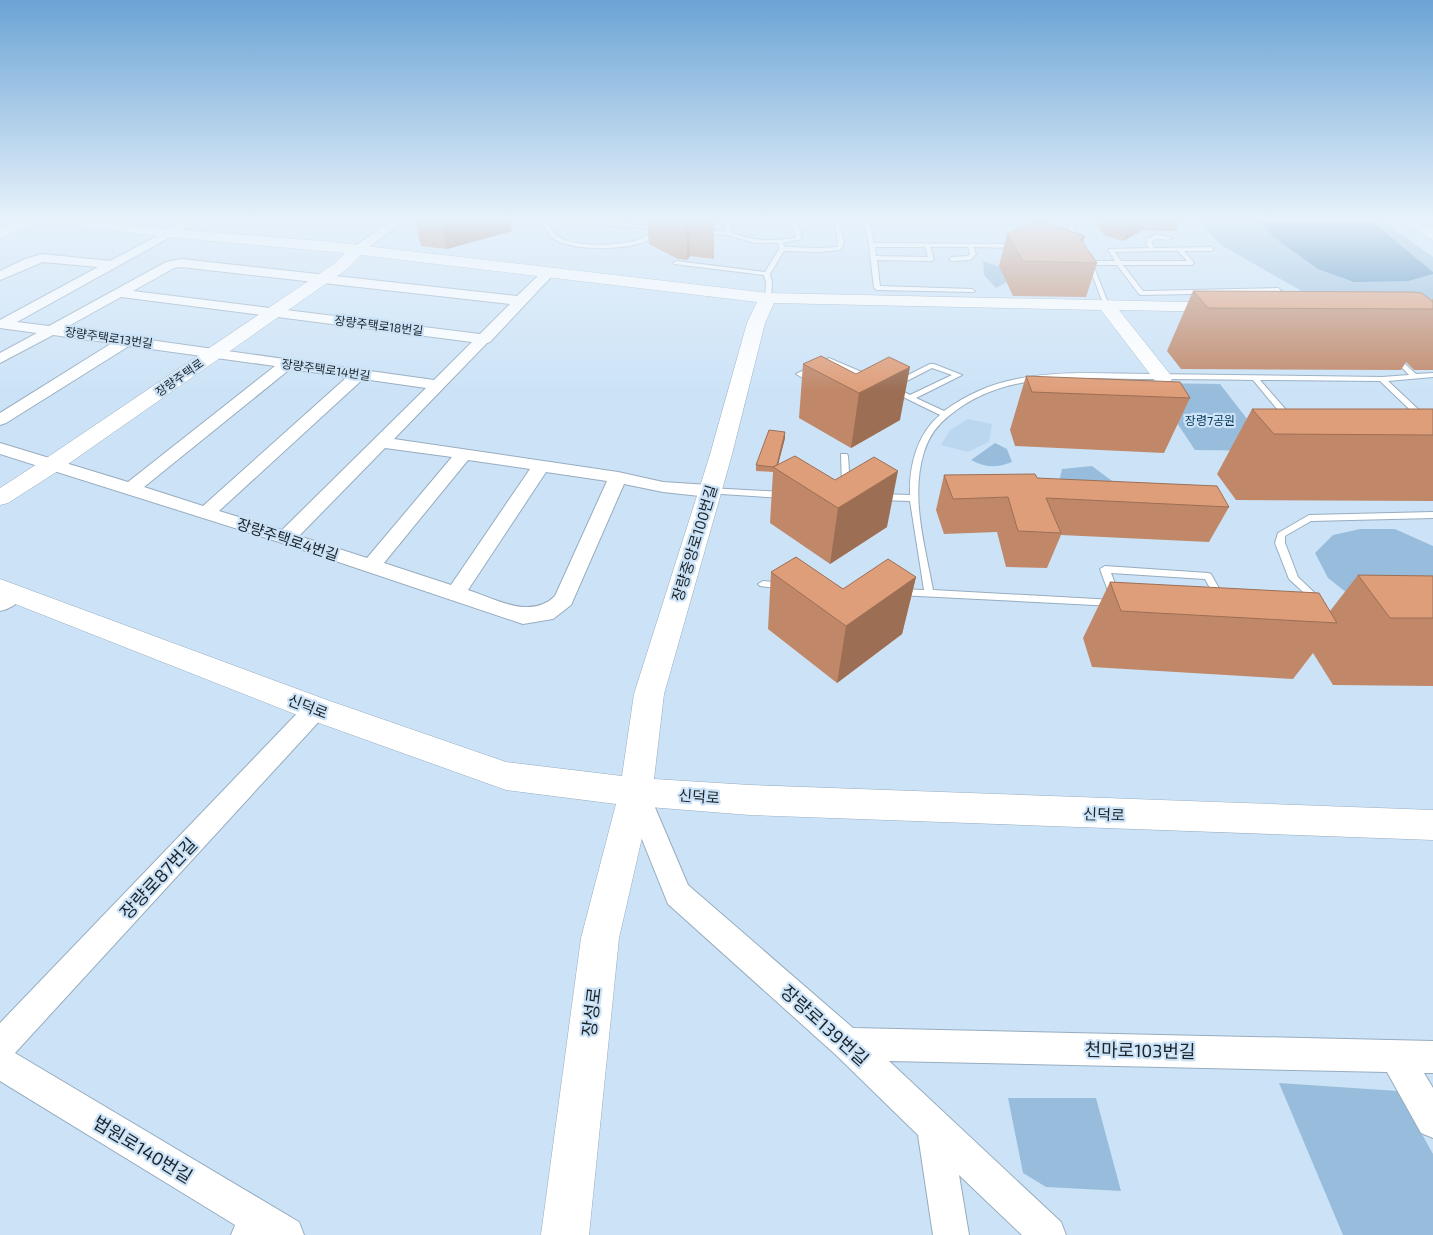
<svg xmlns="http://www.w3.org/2000/svg" width="1433" height="1235" viewBox="0 0 1433 1235" font-family="'Exo 2','Noto Sans KR',sans-serif">
<style>
.built{fill:#bbd7f0}
.green{fill:#98bddc}
.water{fill:#518bb8}
.lines{fill:none;stroke-linecap:round;stroke-linejoin:round}
.lane-casing{stroke:#97acbf;stroke-width:2}
.street-casing{stroke:#97acbf;stroke-width:2}
.secondary-casing{stroke:#97acbf;stroke-width:1}
.lane{fill:#fff;fill-rule:evenodd}
.street{fill:#fff;fill-rule:evenodd}
.secondary{fill:#fff;fill-rule:evenodd}
.wall{fill:#c08869}
.shaded-wall{fill:#9c6f55}
.building{fill:#df9e7a;stroke:#9c6f55}
.labels{text-anchor:middle;dominant-baseline:central;stroke-width:4.5;stroke-linejoin:round;paint-order:stroke}
.far-street-label{font-size:12px;fill:#1a232a;stroke:#cce3f7}
.far-park-label{font-size:12px;fill:#063655;stroke:#cce3f7}
.street-label{font-size:15px;fill:#1a232a;stroke:#cce3f7}
.near-street-label{font-size:18px;fill:#1a232a;stroke:#cce3f7}
</style>
<rect width="100%" height="100%" fill="#cce3f7"/>
<polygon class="built" points="968,419 992,424 989,442 968,452 941,445 950,430"/>
<g class="green">
<polygon points="1196,219 1380,219 1433,257 1433,300 1312,297 1221,245"/>
<polygon points="983,261 1021,274 996,288 984,275"/>
<polygon points="1150,383 1220,384 1272,451 1195,450"/>
<path d="M995,443L1007,449L1012,462C997,468 986,468 971,460Z"/>
<polygon points="1092,466 1143,504 1058,486 1062,469"/>
<polygon points="1360,529 1395,529 1433,546 1433,611 1356,600 1328,578 1315,553 1333,535"/>
<polygon points="1279,1083 1398,1091 1433,1154 1433,1235 1343,1235"/>
<polygon points="1008,1098 1096,1098 1121,1191 1046,1187 1023,1173"/>
</g>
<polygon class="water" points="1255,219 1369,219 1433,272 1433,274 1408,281 1354,282 1318,269 1276,239"/>
<g class="lines">
<g class="lane-casing">
<g id="lane">
<path d="M542,219L660,226L664,230C658,234 651,239 644,242C622,250 577,251 556,240C548,236 544,227 542,219ZM547,221L658,229C652,232 647,237 640,239C622,246 576,248 559,237C553,233 550,227 547,221Z"/>
<path d="M736,219H745L734,222L730,228L731,232C752,242 773,241 796,238L792,226L779,219L792,220L799,227L802,239L783,243L784,247L819,248L837,247L838,243L835,225L829,222L832,220L840,224L844,243L841,249L839,250L819,252L784,251L770,274L772,283L771,298L768,300L765,298L766,283L764,275L674,264V262L676,261L765,272L779,249V243H754L727,235L702,233L699,231L702,229L725,231L724,228L730,220Z"/>
<path d="M863,219H868L869,220H933V219H938L939,222L936,224H870L874,243L1016,244L1019,246L1016,248L973,247L976,254L970,260L952,261L949,259L952,257L968,256L970,254L968,247H930L934,259L931,261L877,260L880,286L972,289L975,291L974,292L877,290L874,288L869,245ZM875,247H925L928,257L876,256Z"/>
<polygon points="1067,219 1072,219 1079,244 1075,244 1070,237"/>
<path d="M1157,234L1173,238C1167,242 1159,237 1153,240L1152,243L1154,248L1211,247L1214,249L1211,251H1184L1194,263L1191,265H1123L1143,291L1278,288L1281,290L1278,292L1141,295L1139,294L1117,265H1093L1109,305L1104,306L1086,258H1090L1092,261H1115L1108,250L1109,249L1149,248L1146,243L1147,239ZM1155,251H1178L1187,261H1121L1115,252Z"/>
<path d="M1395,355L1416,374L1433,373V377L1388,381L1433,423V429H1430L1380,381L1260,380L1287,411H1296V415H1282L1253,380C1215,379 1177,379 1139,379C1072,378 1004,371 950,415C937,425 929,436 924,452C910,497 925,545 933,590L1114,600L1119,603L1114,606L898,595L893,592L898,589L924,590L910,501L880,500L876,497L880,494L910,495C909,466 917,434 940,415L889,390L896,388L910,395L952,375L932,368L901,384L894,382L930,364H934L962,375L916,398L944,411C966,395 990,384 1017,379C1058,370 1110,374 1153,374C1230,375 1306,376 1382,377L1409,375L1392,357Z"/>
<polygon points="829,358 871,376 872,378 865,380 829,363 806,374 816,378 816,382 810,382 796,374"/>
<polygon points="841,454 847,454 848,456 850,487 846,490 842,487"/>
<polygon points="709,488 783,492 787,495 783,498 706,493 706,489"/>
<polygon points="1433,512 1433,518 1311,521 1285,536 1285,543 1298,577 1321,599 1323,601 1321,603 1315,603 1289,579 1275,543 1278,533 1309,515"/>
<polygon points="1105,566 1208,573 1211,574 1225,599 1220,602 1217,601 1205,579 1111,573 1119,594 1114,597 1109,594 1100,569"/>
<polygon points="763,581 784,583 789,586 784,589 760,586 758,584"/>
</g>
</g>
<g class="street-casing">
<g id="street">
<path d="M189,219H203L17,322L49,326L166,262L181,259L517,296L543,271H551L553,274L551,277L490,342L487,343L394,439L618,472L663,482L709,485L715,487L718,491L715,495L709,497L663,492L624,484L571,605L553,619L523,624L279,542L0,454V443L128,482L275,366L129,346L6,423L0,425V413L112,343L53,335L0,363V353L37,333L0,328V320L98,267L43,262L0,280V271L25,259L42,254L110,261ZM181,267L510,304L480,334L133,291L174,268ZM121,297L472,342L434,380L65,328ZM290,369L347,377L203,506L144,487ZM363,379L426,388L282,530L219,511ZM385,448L452,457L367,558L299,536ZM468,460L530,469L451,585L384,563ZM546,472L607,481L555,596C531,620 496,599 468,590Z"/>
<polygon points="346,219 360,219 354,222 348,221"/>
<polygon points="394,219 407,219 360,254 352,254 350,251 352,248"/>
<path d="M14,587L21,589L24,594C19,603 10,609 0,611V594Z"/>
<polygon points="316,700 324,702 328,709 324,716 15,1053 299,1222 304,1235 231,1235 235,1225 0,1081 0,1023 308,702"/>
<polygon points="636,781 645,784 688,885 853,1028 1433,1041 1433,1073 1424,1073 1433,1088 1433,1138 1421,1133 1387,1072 889,1061 1061,1222 1066,1235 1022,1235 959,1175 969,1235 933,1235 918,1135 836,1055 668,904 623,792 627,784"/>
</g>
</g>
<g class="secondary-casing">
<g id="secondary">
<polygon points="22,219 40,219 38,222 0,238 0,228"/>
<polygon points="44,219 84,219 168,229 323,241 768,293 1230,303 1233,307 1230,311 1224,312 1119,310 1173,378 1170,382 1163,384 1156,382 1101,310 774,303 765,323 731,458 664,694 654,779 750,785 1433,810 1433,840 750,815 649,807 619,938 589,1235 541,1235 581,938 616,804 506,790 305,718 0,598 0,579 327,700 506,762 622,776 634,694 709,458 747,323 757,302 361,255 347,269 61,469 8,503 0,505 0,488 45,459 335,263 345,253 168,237 51,223 46,222"/>
<polygon points="1402,219 1418,219 1433,228 1433,240 1428,238"/>
</g>
</g>
<use href="#lane" class="lane"/>
<use href="#street" class="street"/>
<use href="#secondary" class="secondary"/>
</g>
<g class="wall">
<polygon points="414,219 440,219 512,231 447,249 421,246"/>
<polygon points="647,219 714,219 714,259 690,256 687,260 678,259 649,244"/>
<polygon points="1099,219 1181,219 1176,231 1143,230 1123,241 1105,236 1097,226"/>
<polygon points="1007,234 1097,263 1086,297 1013,296 999,266"/>
<polygon points="1193,291 1431,301 1433,298 1433,370 1414,370 1406,362 1401,370 1181,369 1167,351"/>
<polygon points="821,356 900,420 851,448 799,418 803,364"/>
<polygon points="1026,376 1190,398 1164,453 1015,446 1010,430"/>
<polygon points="1252,409 1433,409 1433,501 1236,500 1217,474"/>
<polygon points="785,438 778,464 887,527 830,564 770,523 773,472 756,471 756,465"/>
<polygon points="944,475 1037,478 1229,507 1209,542 1061,535 1047,568 1006,567 997,532 944,534 936,510"/>
<polygon points="771,572 843,589 916,577 902,634 837,683 768,629"/>
<polygon points="1358,575 1433,576 1433,686 1333,685 1313,653 1293,679 1092,667 1083,638 1110,582 1330,611"/>
</g>
<g class="shaded-wall">
<polygon points="440,219 510,219 512,231 447,249"/>
<polygon points="686,219 689,219 690,256 687,260"/>
<polygon points="1131,219 1147,219 1143,230 1123,241"/>
<polygon points="1085,236 1077,262 1080,239"/>
<polygon points="910,367 900,420 851,448 859,393"/>
<polygon points="785,432 785,438 777,469 776,469"/>
<polygon points="898,471 887,527 830,564 838,508"/>
<polygon points="916,577 902,634 837,683 846,626"/>
</g>
<g class="building">
<polygon points="1038,220 1085,236 1080,239 1097,263 1023,261 1007,234"/>
<polygon points="1193,291 1412,292 1422,293 1433,302 1433,309 1208,308"/>
<polygon points="821,356 856,374 889,357 910,367 859,393 803,364"/>
<polygon points="1026,376 1180,382 1190,398 1032,392"/>
<polygon points="1252,409 1433,409 1433,435 1274,434"/>
<polygon points="769,430 785,432 777,465 773,467 756,465"/>
<polygon points="795,456 835,480 874,457 898,471 838,508 773,467"/>
<polygon points="1035,474 1037,478 1217,486 1229,507 1046,498 1061,533 1018,531 1008,497 953,499 944,475"/>
<polygon points="796,557 843,589 888,559 916,577 846,626 771,572"/>
<polygon points="1358,575 1433,576 1433,618 1390,618"/>
<polygon points="1110,582 1319,593 1337,623 1121,611"/>
</g>
<linearGradient id="sky" x2="0" y2="1"><stop stop-color="#6ba4d5"/><stop offset="0.56" stop-color="#e8f2fb"/><stop offset="1" stop-color="#e8f2fb" stop-opacity="0"/></linearGradient>
<rect width="1433" height="391" fill="url(#sky)"/>
<g class="labels">
<g class="far-street-label">
<text transform="translate(379 325) rotate(7)">장량주택로18번길</text>
<text transform="translate(109 337) rotate(8)">장량주택로13번길</text>
<text transform="translate(326 369) rotate(8)">장량주택로14번길</text>
<text transform="translate(179 377) rotate(-35)">장량주택로</text>
</g>
<g class="far-park-label">
<text x="1210" y="420">장령7공원</text>
</g>
<g class="street-label">
<text transform="translate(288 539) rotate(18)">장량주택로4번길</text>
<text transform="translate(694 543) rotate(-73)">장량중앙로100번길</text>
<text transform="translate(308 706) rotate(21)">신덕로</text>
<text transform="translate(699 796) rotate(4)">신덕로</text>
<text transform="translate(1104 814) rotate(2)">신덕로</text>
</g>
<g class="near-street-label">
<text transform="translate(158 878) rotate(-47)">장량로87번길</text>
<text transform="translate(591 1012) rotate(-83)">장성로</text>
<text transform="translate(825 1025) rotate(42)">장량로139번길</text>
<text transform="translate(1140 1050) rotate(1)">천마로103번길</text>
<text transform="translate(143 1149) rotate(31)">법원로140번길</text>
</g>
</g>
</svg>
